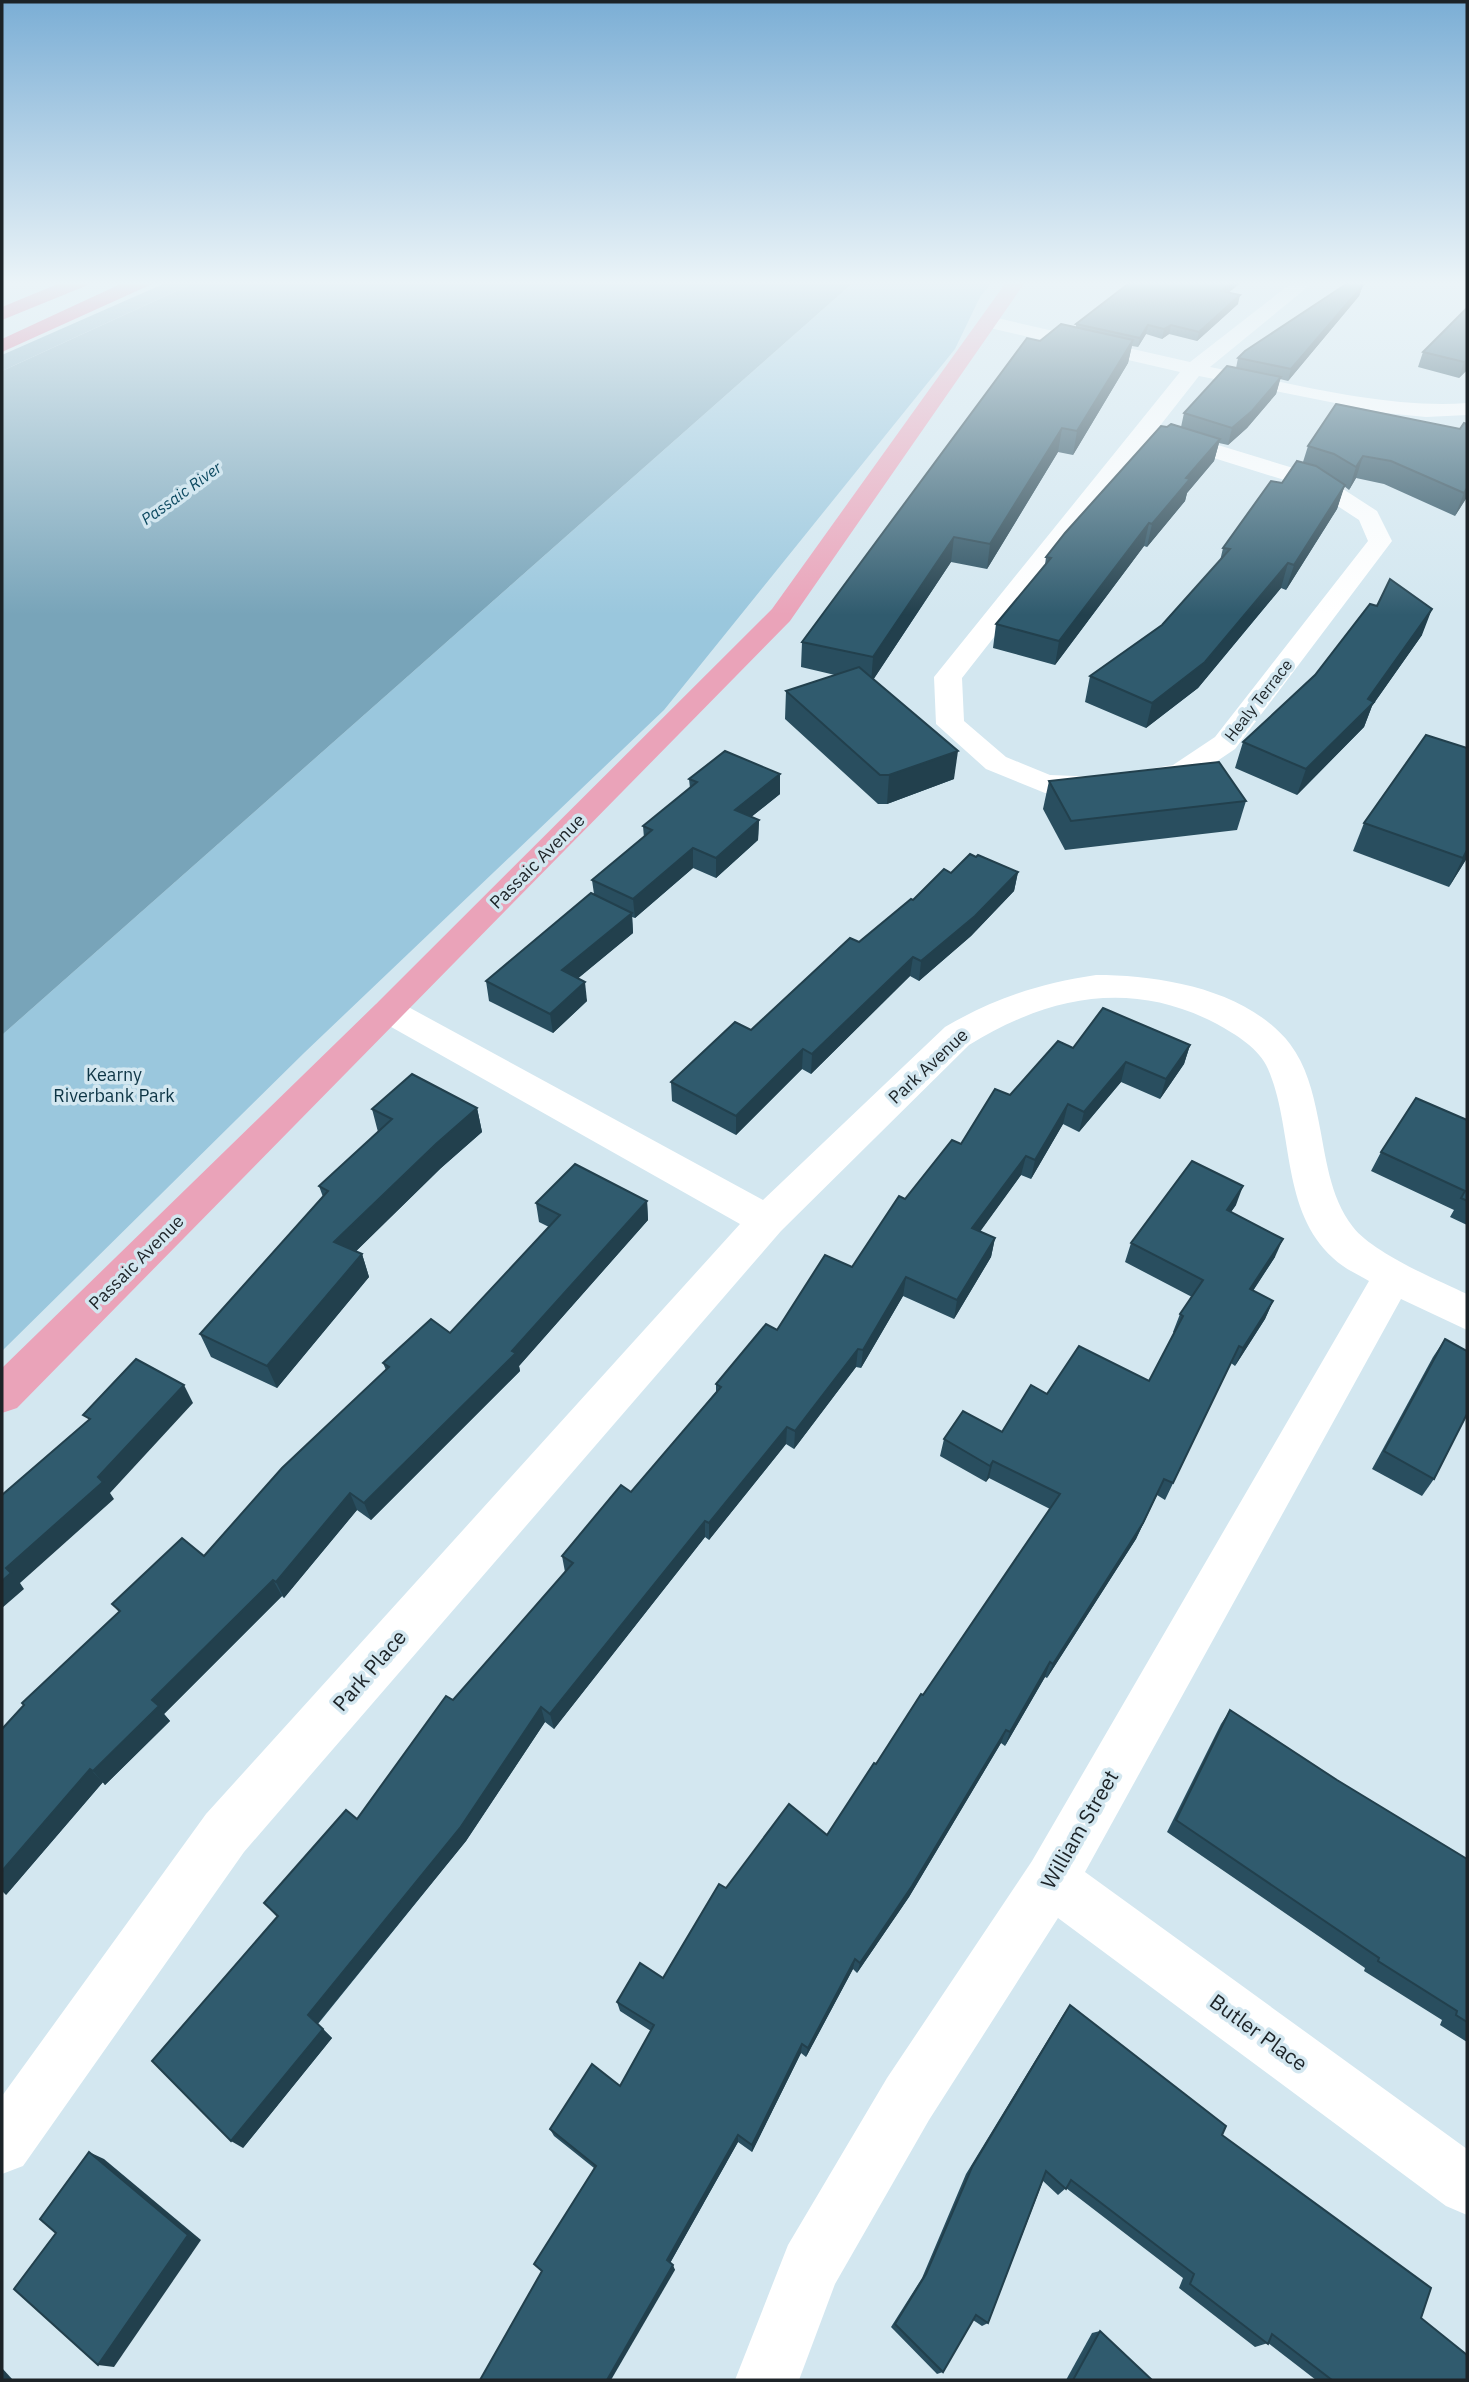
<svg xmlns="http://www.w3.org/2000/svg" width="1469" height="2382" viewBox="0 0 1469 2382" font-family="'IBM Plex Sans',sans-serif">
<style>
.green{fill:#9ac7dd}
.forest{fill:#7eaabf}
.water{fill:#78a4b9}
.lines{fill:none;stroke-linecap:round;stroke-linejoin:round}
.minor{fill:#fff;fill-rule:evenodd}
.major{fill:#eaa3b9;fill-rule:evenodd}
.highway{fill:#dc658b;fill-rule:evenodd}
.wall{fill:#294e5f}
.shaded-wall{fill:#22404d}
.building{fill:#305b6e;stroke:#22404d;stroke-width:2}
.labels{text-anchor:middle;dominant-baseline:central;stroke-width:7;stroke-linejoin:round;paint-order:stroke}
.far-water-label{font-size:16px;font-style:italic;fill:#0c4960;stroke:#d3e7f0}
.far-street-label{font-size:16px;fill:#1c2327;stroke:#d3e7f0}
.street-label{font-size:18px;fill:#1c2327;stroke:#d3e7f0}
.park-label{font-size:18px;fill:#0d3545;stroke:#d3e7f0}
.near-street-label{font-size:21px;fill:#1c2327;stroke:#d3e7f0}
</style>
<rect width="100%" height="100%" fill="#d3e7f0"/>
<polygon class="green" points="855,281 993,281 980,297 955,349 664,710 304,1053 2,1351 2,1035"/>
<polygon class="forest" points="170,281 198,281 2,371 2,355"/>
<polygon class="water" points="198,281 855,281 2,1035 2,371"/>
<g class="lines">
<g class="minor">
<path d="M1294,281H1315L1210,367C1290,383 1387,409 1467,403V415L1426,417L1385,413L1199,376L1159,427L1326,478L1377,511L1392,541L1235,749L1192,778L1101,795L1045,793L986,769L936,724L934,677L1180,372L981,326L978,322L988,316L1190,362ZM1150,438L1310,488L1359,520L1368,541L1215,737L1173,765L1101,777L1050,775L1006,757L964,721L962,678Z"/>
<path d="M1096,975C1160,975 1247,989 1290,1044C1306,1065 1313,1092 1318,1118C1326,1156 1329,1196 1353,1227C1373,1253 1437,1280 1467,1294V1330L1401,1299L1085,1872L1467,2149V2215L1446,2206L1058,1918L929,2120L835,2284L799,2380H735L788,2245L887,2078L1032,1861L1369,1281C1357,1274 1343,1268 1333,1258C1280,1210 1294,1129 1268,1069C1260,1049 1235,1034 1217,1024C1131,979 1049,996 969,1045L781,1231L244,1852L23,2166L2,2174V2096L206,1814L740,1224L377,1019L372,1011L377,1003L389,999L401,1003L763,1200L945,1027C993,999 1040,983 1096,975Z"/>
</g>
<polygon class="major" points="1007,281 1026,281 790,621 17,1408 2,1413 2,1368 377,1003 772,609"/>
<g class="highway">
<polygon points="65,281 90,281 88,285 2,320 2,307"/>
<polygon points="127,281 152,281 150,285 2,352 2,339"/>
</g>
</g>
<g class="wall">
<polygon points="1243,281 1228,293 1238,304 1197,341 1169,334 1162,339 1146,334 1138,347 1132,346 1128,363 1073,455 1058,452 987,569 951,562 873,680 954,779 887,804 878,804 785,719 786,691 835,675 801,667 802,642 1040,341 1076,328 1076,324"/>
<polygon points="1363,285 1359,296 1288,381 1280,379 1276,394 1247,428 1228,445 1219,443 1214,461 1187,493 1185,501 1147,547 1144,546 1055,665 993,648 996,624 1045,565 1046,557 1167,427 1181,427 1184,413 1236,368 1238,358"/>
<polygon points="1467,308 1467,370 1459,378 1418,367 1423,352"/>
<polygon points="1467,424 1467,497 1455,516 1384,484 1356,478 1349,490 1344,486 1337,509 1286,590 1281,588 1198,688 1146,728 1085,702 1090,676 1162,625 1220,561 1223,548 1282,483 1303,462 1308,446 1460,429"/>
<polygon points="1377,606 1422,635 1372,706 1364,727 1297,795 1235,768 1243,742 1315,675"/>
<polygon points="1467,748 1467,858 1449,887 1353,851 1364,823"/>
<polygon points="689,779 780,794 751,817 759,820 758,840 716,878 693,868 635,918 632,917 633,933 578,978 587,1001 553,1033 489,1001 486,981 594,894 592,880 644,838 643,826 690,788"/>
<polygon points="1049,781 1246,801 1237,830 1065,850 1043,809"/>
<polygon points="1018,872 1014,891 971,936 919,981 910,976 811,1074 802,1069 736,1135 672,1101 671,1082 751,1030 859,942 913,900 951,873"/>
<polygon points="1190,1045 1184,1064 1160,1099 1121,1082 1079,1132 1063,1124 1031,1179 1021,1175 980,1231 995,1238 991,1257 954,1319 903,1296 861,1368 856,1367 794,1449 786,1444 709,1540 705,1537 554,1729 545,1722 466,1841 318,2024 332,2038 243,2148 277,1917 264,1903 357,1819 453,1700 565,1572 562,1556 631,1492 716,1392 716,1384 777,1330 852,1267 905,1199 1010,1095 1073,1048"/>
<polygon points="477,1108 482,1132 441,1168 356,1251 362,1254 369,1277 277,1388 211,1357 200,1334 323,1197 319,1186 378,1132 372,1109"/>
<polygon points="1467,1120 1467,1225 1450,1217 1454,1210 1371,1171 1381,1152"/>
<polygon points="647,1201 648,1220 519,1366 520,1371 371,1520 357,1510 284,1598 282,1596 164,1714 170,1721 105,1785 103,1782 6,1895 119,1612 112,1604 204,1556 386,1370 383,1363 450,1333 549,1227 539,1222 536,1203"/>
<polygon points="1236,1205 1231,1212 1275,1257 1253,1291 1273,1301 1265,1319 1235,1366 1231,1363 1165,1500 1157,1495 1136,1539 1047,1678 1045,1677 1005,1746 1001,1743 909,1897 857,1973 853,1969 806,2057 801,2053 752,2152 738,2142 670,2263 675,2270 542,2271 594,2168 554,2136 550,2129 620,2086 651,2031 620,2011 617,2002 663,1978 726,1888 827,1835 1050,1509 989,1478 986,1482 940,1456 944,1439 1002,1432 1047,1394 1149,1381 1174,1333 1173,1332 1180,1314 1192,1297 1125,1262 1131,1243"/>
<polygon points="1445,1339 1434,1479 1422,1496 1372,1469 1433,1357"/>
<polygon points="1230,1710 1337,1780 1467,1859 1467,2042 1440,2025 1442,2020 1364,1971 1365,1968 1167,1832 1221,1724"/>
<polygon points="1070,2005 1222,2135 1421,2318 1467,2380 1316,2380 1268,2343 1255,2347 1179,2288 1183,2278 1066,2188 1058,2195 1043,2181 988,2323 982,2326 973,2320 943,2372 937,2374 891,2327 922,2278 966,2174 1063,2015"/>
<polygon points="1100,2331 1152,2380 1066,2380 1092,2333"/>
</g>
<g class="shaded-wall">
<polygon points="2,281 12,281 2,285"/>
<polygon points="1234,281 1243,281 1219,300 1221,291"/>
<polygon points="1363,285 1359,296 1288,381 1291,369"/>
<polygon points="1240,295 1238,304 1197,341 1199,332"/>
<polygon points="1148,325 1146,334 1138,347 1140,338"/>
<polygon points="1171,325 1169,334 1162,339 1164,329"/>
<polygon points="1133,340 1128,363 1073,455 1077,431"/>
<polygon points="1467,360 1467,370 1459,378 1464,362"/>
<polygon points="1281,377 1276,394 1247,428 1228,445 1232,428"/>
<polygon points="1062,428 1058,452 987,569 990,544"/>
<polygon points="1220,439 1214,461 1187,493 1185,501 1147,547 1152,524 1186,478"/>
<polygon points="1363,456 1356,478 1349,490 1356,467"/>
<polygon points="1345,485 1337,509 1286,590 1294,565"/>
<polygon points="1467,488 1467,497 1455,516 1464,493"/>
<polygon points="1149,523 1144,546 1055,665 1059,641"/>
<polygon points="954,537 951,562 871,683 873,657"/>
<polygon points="1288,563 1281,588 1198,688 1146,728 1152,703"/>
<polygon points="1432,609 1422,635 1372,706 1364,727 1297,795 1306,769 1368,699"/>
<polygon points="958,751 954,779 887,804 889,775"/>
<polygon points="780,774 780,794 735,830 735,810"/>
<polygon points="759,820 758,840 716,878 716,858"/>
<polygon points="693,848 693,868 635,918 633,899"/>
<polygon points="1467,850 1467,858 1449,887 1463,858"/>
<polygon points="1018,872 1014,891 971,936 919,981 921,961"/>
<polygon points="632,913 633,933 564,990 562,970"/>
<polygon points="913,957 910,976 811,1074 812,1054"/>
<polygon points="585,982 587,1001 553,1033 550,1014"/>
<polygon points="1190,1045 1184,1064 1160,1099 1166,1079"/>
<polygon points="803,1049 802,1069 736,1135 736,1116"/>
<polygon points="1126,1062 1121,1082 1079,1132 1084,1112"/>
<polygon points="1068,1104 1063,1124 1031,1179 1035,1160"/>
<polygon points="477,1108 482,1132 441,1168 342,1265 334,1242 436,1144"/>
<polygon points="1026,1156 1021,1175 969,1247 972,1228"/>
<polygon points="1243,1186 1236,1205 1219,1228 1227,1210"/>
<polygon points="647,1201 648,1220 519,1366 520,1371 371,1520 364,1503 512,1351"/>
<polygon points="995,1238 991,1257 954,1319 957,1300"/>
<polygon points="1283,1239 1275,1257 1242,1307 1250,1289"/>
<polygon points="362,1254 369,1277 277,1388 267,1366"/>
<polygon points="906,1277 903,1296 861,1368 863,1350"/>
<polygon points="1273,1301 1265,1319 1235,1366 1243,1348"/>
<polygon points="858,1349 856,1367 794,1449 795,1431"/>
<polygon points="184,1385 193,1403 110,1493 114,1499 20,1583 24,1589 2,1608 2,1581 6,1568 98,1477"/>
<polygon points="787,1427 786,1444 709,1540 709,1523"/>
<polygon points="993,1461 989,1478 986,1482 990,1466"/>
<polygon points="1164,1479 1136,1539 1047,1678 1053,1664"/>
<polygon points="350,1493 357,1510 284,1598 276,1582"/>
<polygon points="705,1521 705,1537 554,1729 550,1714"/>
<polygon points="273,1580 282,1596 164,1714 170,1721 105,1785 93,1771 152,1700"/>
<polygon points="1050,1662 1045,1677 1005,1746 1010,1732"/>
<polygon points="541,1707 545,1722 466,1841 317,2024 308,2015"/>
<polygon points="1006,1730 1001,1743 909,1897 857,1973 860,1963"/>
<polygon points="90,1769 103,1782 6,1895 2,1891 2,1871"/>
<polygon points="855,1959 853,1969 806,2057 808,2048"/>
<polygon points="323,2029 332,2038 243,2148 231,2141"/>
<polygon points="802,2044 801,2053 752,2152 752,2145"/>
<polygon points="738,2135 738,2142 669,2265 667,2260"/>
<polygon points="89,2152 104,2159 201,2240 114,2367 98,2365"/>
<polygon points="673,2265 675,2270 611,2380 607,2380"/>
<polygon points="2,2368 13,2380 2,2380"/>
</g>
<g class="building">
<polygon points="1132,281 1234,281 1221,291 1240,295 1199,332 1171,325 1164,329 1148,325 1140,338 1076,324"/>
<polygon points="1351,281 1359,281 1363,285 1291,369 1238,358 1245,351"/>
<polygon points="1467,308 1467,360 1464,362 1423,352"/>
<polygon points="1061,324 1133,340 1077,431 1062,428 990,544 954,537 873,657 802,642 1027,338 1040,341"/>
<polygon points="1227,366 1281,377 1252,411 1232,428 1184,413"/>
<polygon points="1336,404 1460,429 1464,423 1467,424 1467,488 1464,493 1391,461 1363,456 1356,467 1334,454 1308,446"/>
<polygon points="1171,424 1220,439 1186,478 1190,479 1152,524 1149,523 1059,641 996,624 1051,558 1046,557 1065,533 1161,426 1167,427"/>
<polygon points="1297,461 1316,466 1345,485 1294,565 1288,563 1205,662 1152,703 1090,676 1162,625 1230,549 1223,548 1271,481 1282,483"/>
<polygon points="1390,579 1432,609 1368,699 1374,702 1306,769 1243,742 1315,675 1370,604 1377,606"/>
<polygon points="859,667 958,751 889,775 880,775 786,691"/>
<polygon points="1426,735 1467,748 1467,850 1463,858 1364,823"/>
<polygon points="725,751 780,774 735,810 759,820 716,858 693,848 633,899 592,880 652,830 643,826 697,782 689,779"/>
<polygon points="1219,762 1246,801 1071,821 1049,781"/>
<polygon points="970,854 976,857 978,855 1018,872 975,916 921,961 913,957 812,1054 803,1049 736,1116 671,1082 735,1022 751,1030 850,938 859,942 911,899 913,900 944,869 951,873"/>
<polygon points="591,893 632,913 562,970 585,982 550,1014 486,981"/>
<polygon points="1103,1008 1190,1045 1166,1079 1126,1062 1084,1112 1068,1104 1035,1160 1026,1156 972,1228 995,1238 957,1300 906,1277 863,1350 858,1349 795,1431 787,1427 709,1523 705,1521 550,1714 541,1707 460,1828 308,2015 323,2029 231,2141 152,2061 278,1916 264,1903 346,1810 357,1819 446,1696 453,1700 573,1563 562,1556 621,1485 631,1492 721,1387 716,1384 766,1324 777,1330 825,1255 852,1267 899,1196 905,1199 952,1140 961,1144 995,1089 1010,1095 1058,1041 1073,1048"/>
<polygon points="412,1074 477,1108 436,1144 334,1242 362,1254 267,1366 200,1334 328,1191 319,1186 392,1119 372,1109"/>
<polygon points="1416,1098 1467,1120 1467,1201 1461,1198 1465,1191 1381,1152"/>
<polygon points="1192,1161 1243,1186 1227,1210 1283,1239 1250,1289 1273,1301 1243,1348 1239,1346 1173,1483 1164,1479 1143,1523 1053,1664 1050,1662 1010,1732 1006,1730 912,1886 860,1963 855,1959 808,2048 802,2044 752,2145 738,2135 667,2260 673,2265 607,2380 480,2380 542,2271 534,2264 596,2166 550,2129 592,2064 620,2086 654,2025 617,2002 640,1963 663,1978 719,1884 726,1888 789,1804 827,1835 874,1763 876,1764 921,1694 923,1695 1060,1494 993,1461 990,1466 944,1439 963,1411 1002,1432 1031,1385 1047,1394 1079,1346 1149,1381 1183,1316 1180,1314 1203,1280 1131,1243"/>
<polygon points="575,1164 647,1201 512,1351 516,1353 364,1503 350,1493 276,1582 273,1580 152,1700 159,1706 93,1771 90,1769 2,1871 2,1729 24,1705 22,1703 120,1611 112,1604 182,1538 204,1556 282,1468 389,1367 383,1363 431,1319 450,1333 560,1215 536,1203"/>
<polygon points="1445,1339 1467,1351 1467,1414 1434,1479 1384,1451"/>
<polygon points="136,1359 184,1385 98,1477 103,1482 6,1568 11,1573 2,1581 2,1495 90,1419 83,1415"/>
<polygon points="1230,1710 1337,1780 1467,1859 1467,2022 1456,2015 1457,2011 1378,1961 1379,1958 1176,1820"/>
<polygon points="1070,2005 1226,2126 1222,2135 1431,2288 1421,2318 1467,2355 1467,2380 1332,2380 1272,2334 1268,2344 1190,2284 1194,2274 1071,2180 1066,2189 1046,2171 988,2323 976,2315 943,2372 895,2324 926,2274 972,2167"/>
<polygon points="89,2152 188,2235 98,2365 14,2289 56,2233 40,2219"/>
<polygon points="1100,2331 1152,2380 1073,2380"/>
</g>
<linearGradient id="sky" x2="0" y2="1"><stop stop-color="#7baed5"/><stop offset="0.46" stop-color="#ebf4f8"/><stop offset="1" stop-color="#ebf4f8" stop-opacity="0"/></linearGradient>
<rect width="1469" height="615" fill="url(#sky)"/>
<g class="labels">
<g class="far-water-label">
<text transform="translate(181 493) rotate(-36)">Passaic River</text>
</g>
<g class="far-street-label">
<text transform="translate(1258 700) rotate(-52)">Healy Terrace</text>
</g>
<g class="street-label">
<text transform="translate(537 861) rotate(-45)">Passaic Avenue</text>
<text transform="translate(928 1066) rotate(-43)">Park Avenue</text>
<text transform="translate(136 1262) rotate(-45)">Passaic Avenue</text>
</g>
<g class="park-label">
<text x="114" y="1074">Kearny<tspan x="114" dy="21">Riverbank Park</tspan></text>
</g>
<g class="near-street-label">
<text transform="translate(369 1670) rotate(-49)">Park Place</text>
<text transform="translate(1079 1829) rotate(-60)">William Street</text>
<text transform="translate(1259 2032) rotate(36)">Butler Place</text>
</g>
</g>
<rect width="1469" height="2382" fill="none" stroke="#1c2327" stroke-width="7"/>
</svg>
